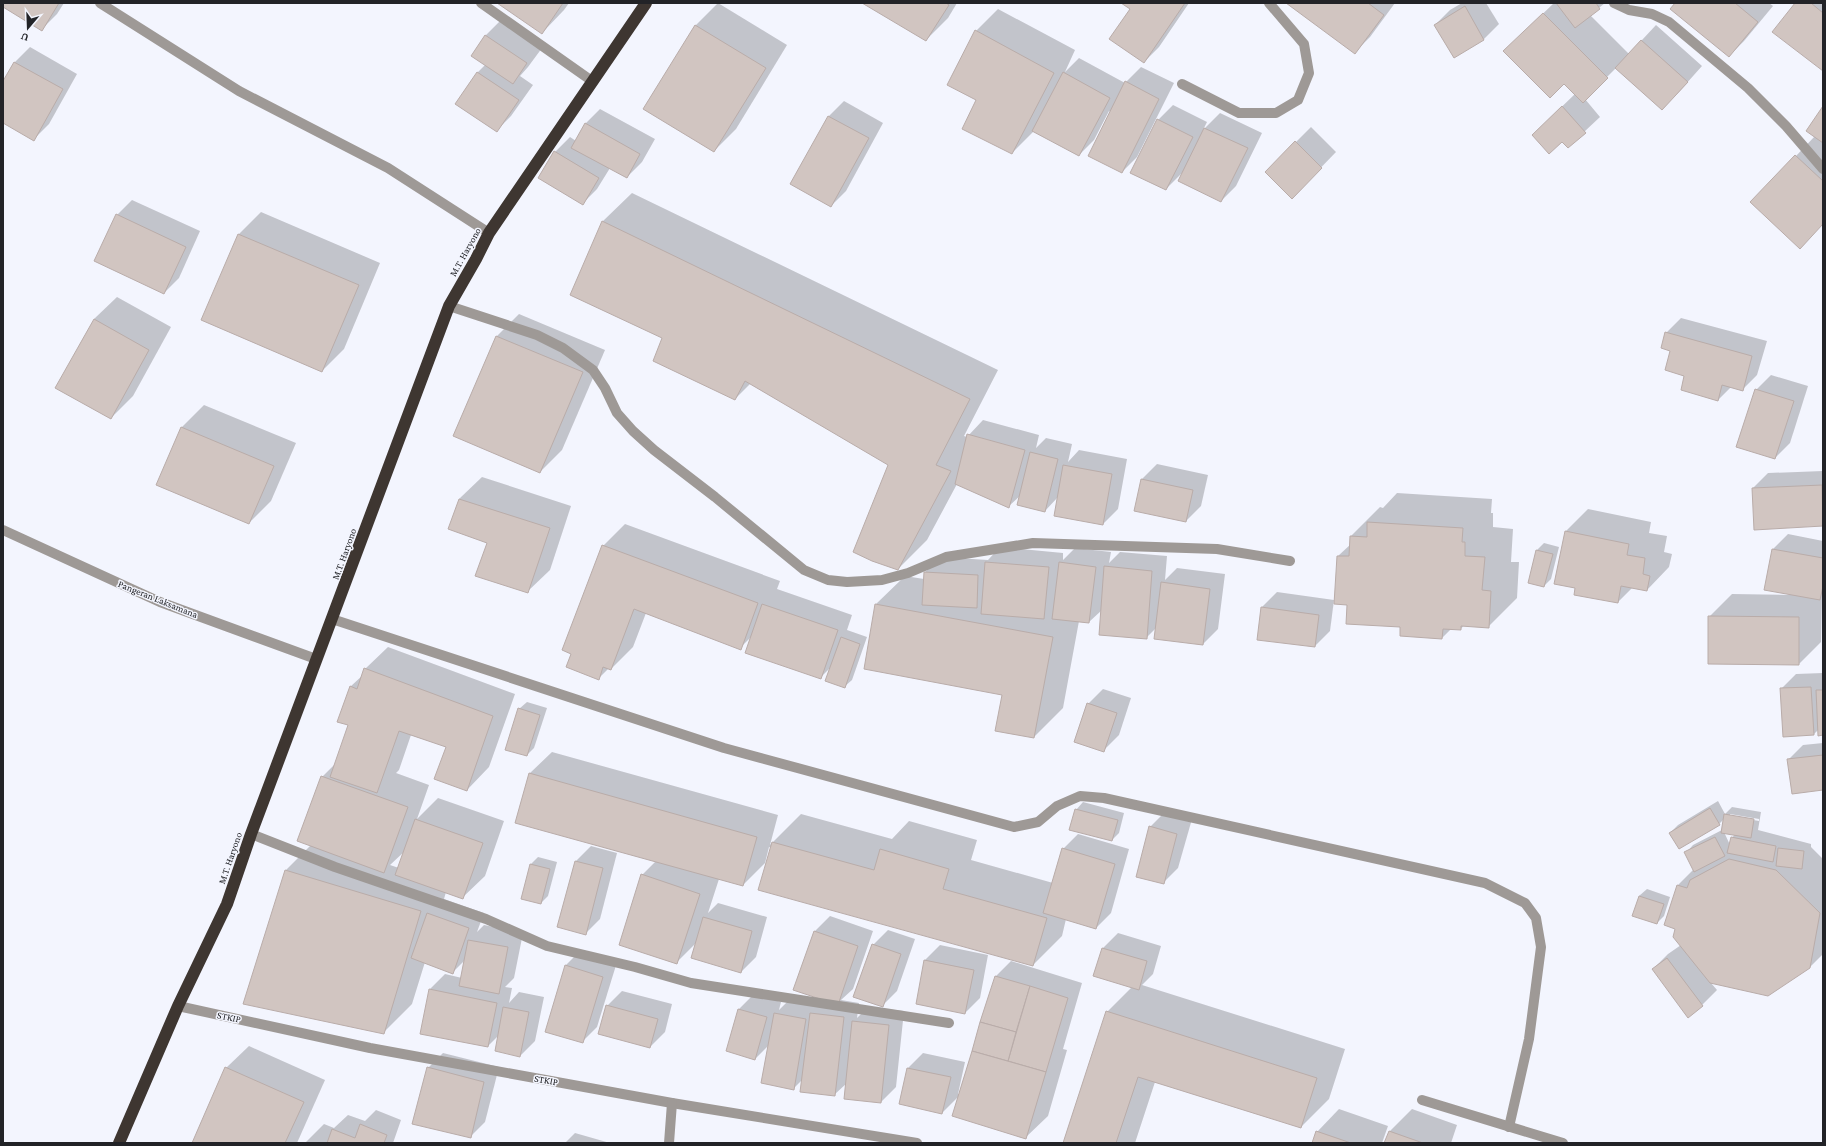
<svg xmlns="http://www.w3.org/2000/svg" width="1826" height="1146" viewBox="0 0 1826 1146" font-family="'Crimson Pro',serif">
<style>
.shadow{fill:#0003;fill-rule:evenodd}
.building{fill:#d1c5c1;stroke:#b9aca9}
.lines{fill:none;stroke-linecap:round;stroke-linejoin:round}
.lane{stroke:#9e9996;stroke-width:10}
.street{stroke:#9e9996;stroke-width:10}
.highway{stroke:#3e3631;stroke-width:12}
.labels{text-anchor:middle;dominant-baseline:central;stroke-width:3;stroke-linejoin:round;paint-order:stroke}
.street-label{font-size:10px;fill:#222327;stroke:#f3f5fe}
</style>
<rect width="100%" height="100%" fill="#f3f5fe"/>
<g class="shadow">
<polygon points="3,3 64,3 57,14 42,29 3,5"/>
<polygon points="498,3 569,3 564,10 542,33"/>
<polygon points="718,3 787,45 736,129 714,151 644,109 696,25"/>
<polygon points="864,3 957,3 948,18 926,40"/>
<polygon points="1122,3 1189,3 1159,47 1144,62 1131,8"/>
<polygon points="1287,3 1395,3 1370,37 1355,52"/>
<polygon points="1462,3 1486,3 1499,24 1484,39 1454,57 1435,25 1450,10"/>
<polygon points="1554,3 1605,3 1590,15 1629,54 1656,25 1702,66 1677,94 1616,68 1585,99 1600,117 1568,147 1548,120 1575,94 1564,83 1504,51"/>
<polygon points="1676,3 1769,3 1773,6 1744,41 1729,56"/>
<polygon points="1796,3 1823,3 1823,70"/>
<polygon points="998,9 1075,50 1065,72 1079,58 1125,83 1141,67 1174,83 1137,157 1122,172 1111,112 1109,111 1094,140 1079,155 1034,131 1012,153 978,100 976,31"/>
<polygon points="500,21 542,48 528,67 520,76 533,85 511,116 496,131 477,73 486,64 485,36"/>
<polygon points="30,47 77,74 49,124 34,139 3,122 3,83 15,62"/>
<polygon points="844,101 883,123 846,191 831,206 792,184 829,116"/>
<polygon points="1173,105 1207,122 1203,130 1220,113 1262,133 1236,186 1221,201 1183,172 1166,189 1158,120"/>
<polygon points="1823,108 1823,224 1796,156 1815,136"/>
<polygon points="600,109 655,139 642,162 627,177 610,168 597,189 582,204 555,152 570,137 576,141 585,124"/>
<polygon points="1311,127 1336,152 1307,182 1266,172"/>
<polygon points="632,193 998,370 964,436 967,437 983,420 1039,435 1036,448 1046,438 1072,444 1068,462 1079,450 1127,459 1118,509 1103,524 1058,497 1045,511 1021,495 1009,506 957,484 927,540 898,569 889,465 751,383 735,399 663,337 571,295 603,221"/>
<polygon points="132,200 200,231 179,278 164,293 117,215"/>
<polygon points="261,212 380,263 344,349 322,371 203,320 239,234"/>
<polygon points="117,297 171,327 133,396 111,418 94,319"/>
<polygon points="519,314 605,350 562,450 540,472 454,435 497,336"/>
<polygon points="1681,318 1767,341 1757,375 1742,390 1731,387 1718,400 1686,375 1672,350 1666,333"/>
<polygon points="1771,375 1808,386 1790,443 1775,458 1756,390"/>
<polygon points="204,405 296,443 271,501 249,523 158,484 182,427"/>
<polygon points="1157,464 1208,475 1201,506 1186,521 1142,479"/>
<polygon points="1823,471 1823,525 1755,529 1753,488 1768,473"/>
<polygon points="482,477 571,506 550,570 527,592 488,542 459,499"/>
<polygon points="1397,493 1492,499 1491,513 1493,513 1493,527 1513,529 1511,562 1519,562 1517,598 1488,627 1464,625 1461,629 1452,628 1442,638 1401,626 1348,604 1338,556 1351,544 1351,536 1380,507 1383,508"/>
<polygon points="1588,509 1651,522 1649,533 1667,536 1664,552 1672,554 1669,567 1647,590 1633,587 1618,602 1576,587 1565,532"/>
<polygon points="625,524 780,581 777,589 852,615 847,630 867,637 852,680 844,687 831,667 820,678 751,637 740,648 646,613 633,647 611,669 609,668 598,679 572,653 603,546"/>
<polygon points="1788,534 1823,541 1821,642 1799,664 1709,617 1732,594 1790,595 1773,549"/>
<polygon points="1544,543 1559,547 1551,579 1544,586 1537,550"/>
<polygon points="1000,547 1063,553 1063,560 1075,548 1111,552 1109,563 1120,552 1167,556 1165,580 1177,568 1225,574 1218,629 1203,644 1156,628 1146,638 1102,610 1089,622 1079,621 1063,708 1034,737 1003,694 876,604 905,576 924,579 925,572 940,557 988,560"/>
<polygon points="1277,592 1334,600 1330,631 1315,646 1262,607"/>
<path d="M388,647L515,694L489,767L467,790L447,747L411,735L399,770L396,773L429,785L417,819L438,798L504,821L485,876L462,898L446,892L444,899L484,913L477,932L484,925L523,933L514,978L505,987L512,988L509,1003L519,992L544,997L535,1041L520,1056L499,1035L488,1046L430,989L445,974L462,978L465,960L453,972L425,962L412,1004L383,1033L286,870L311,845L322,777L336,763L349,725L350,687L364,674L365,669ZM406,850L399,868L390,865Z"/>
<polygon points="1823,673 1823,734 1819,729 1814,734 1781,689 1796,674"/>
<polygon points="1103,689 1131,698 1119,735 1104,750 1088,704"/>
<polygon points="527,702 547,708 534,748 527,755 519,709"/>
<polygon points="1823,743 1823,789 1788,760 1803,745"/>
<polygon points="552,752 778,815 770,845 801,814 892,839 909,821 977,840 971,860 1053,883 1063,849 1078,834 1129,849 1111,913 1096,928 1066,919 1062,936 1033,965 769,847 765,863 743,885 719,879 708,913 718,903 767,917 756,957 741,972 696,943 676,963 642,875 656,861 529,774"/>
<path d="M1718,801L1725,814L1732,807L1761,812L1758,830L1811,844V847L1823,859V954L1810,967L1711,983L1717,990L1702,1005L1653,969L1668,954L1681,945L1677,928L1678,885L1694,869L1686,853L1693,845L1722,830L1724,819L1719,824L1670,833L1678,825ZM1730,814L1759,819V821L1730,816ZM1724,832L1735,834L1732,838L1730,845Z"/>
<polygon points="1083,802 1124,813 1119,833 1112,840 1076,810"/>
<polygon points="1165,812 1192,819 1178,868 1163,883 1150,827"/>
<polygon points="591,846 617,853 600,919 585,934 576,861"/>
<polygon points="538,857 557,862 548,896 541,903 523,899 531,864"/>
<polygon points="1647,889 1670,897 1664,916 1657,923 1639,896"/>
<polygon points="830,916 873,931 853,989 841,1000 859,1003 857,1018 868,1007 904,1011 896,1087 881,1102 847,1083 834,1095 803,1079 793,1089 770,1044 755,1059 739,1009 754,994 781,1002 779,1010 790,999 825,1000 795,989 815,931"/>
<polygon points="888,930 915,939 897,991 882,1006 873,945"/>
<polygon points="1118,933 1161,946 1153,974 1142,985 1345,1049 1329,1099 1301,1127 1155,1082 1135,1143 1064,1143 1107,1012 1132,987 1095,976 1103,948"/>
<polygon points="940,945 988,955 980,998 965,1013 917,1004 925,960"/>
<polygon points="581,950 617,962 597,1027 582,1042 566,965"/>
<polygon points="1011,961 1082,983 1063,1049 1067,1050 1048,1116 1025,1138 959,1096 942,1113 900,1103 908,1068 923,1053 965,1062 958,1094 959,1094 996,976"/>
<polygon points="622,991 672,1004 665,1032 650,1047 607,1006"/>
<polygon points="249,1046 325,1080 297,1143 193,1143 226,1068"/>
<polygon points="443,1053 499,1067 485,1122 470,1137 428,1068"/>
<polygon points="1339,1109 1388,1126 1382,1143 1313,1143 1317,1132"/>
<polygon points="1412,1109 1457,1125 1451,1143 1386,1143 1390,1131"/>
<polygon points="376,1110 401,1120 393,1143 305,1143 324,1124 334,1128 348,1115 365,1121"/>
<polygon points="575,1133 610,1143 565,1143"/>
</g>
<g class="building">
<polygon points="3,3 59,3 42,31 3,7"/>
<polygon points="497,3 563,3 542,34"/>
<polygon points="862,3 946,3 949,5 926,41"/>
<polygon points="1121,3 1185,3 1144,63 1109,39 1130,9"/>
<polygon points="1286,3 1368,3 1384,15 1355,54"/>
<polygon points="1556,3 1596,3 1600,9 1575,28"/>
<polygon points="1675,3 1735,3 1758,22 1729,57 1670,9"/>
<polygon points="1795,3 1811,3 1823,13 1823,71 1772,32"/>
<polygon points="1465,6 1484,40 1454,58 1434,25"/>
<polygon points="1543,13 1608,78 1583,103 1564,84 1550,98 1503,51"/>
<polygon points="695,25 766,68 714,152 643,109"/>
<polygon points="975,30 1054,73 1012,154 962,129 976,100 947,85"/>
<polygon points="485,35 527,63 513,84 471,56"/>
<polygon points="1641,40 1688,82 1662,110 1615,68"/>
<polygon points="14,62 63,89 34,141 3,123 3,81"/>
<polygon points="477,72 519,100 497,132 455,104"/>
<polygon points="1063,72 1110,98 1079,156 1032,131"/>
<polygon points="1125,81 1159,99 1122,173 1088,156"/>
<polygon points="1562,106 1586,133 1568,148 1562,142 1549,154 1532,135"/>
<polygon points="1823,106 1823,143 1806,131"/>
<polygon points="828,116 869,138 831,207 790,184"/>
<polygon points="1157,119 1193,137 1166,190 1130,173"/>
<polygon points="585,123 640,154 627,178 571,148"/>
<polygon points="1204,128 1248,148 1221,202 1178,181"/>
<polygon points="1295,141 1322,168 1292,199 1265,172"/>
<polygon points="554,151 599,178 583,205 538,178"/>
<polygon points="1795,155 1823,181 1823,224 1800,249 1750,202"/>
<polygon points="116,214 186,247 164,294 94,261"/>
<polygon points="602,221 970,399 936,465 951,471 898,570 872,561 853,552 888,465 745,381 735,400 653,361 662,338 570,295"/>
<polygon points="238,234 359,285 322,372 201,320"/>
<polygon points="94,319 149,350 111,419 55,388"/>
<polygon points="1665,332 1752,356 1743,391 1722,385 1718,401 1681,390 1684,376 1665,370 1670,351 1661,348"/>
<polygon points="496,336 583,372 540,473 453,436"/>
<polygon points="1755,389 1794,401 1775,459 1736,447"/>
<polygon points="181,427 274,466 249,524 156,485"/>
<polygon points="967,434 1025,450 1009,508 955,484"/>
<polygon points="1030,452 1058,459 1045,512 1017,505"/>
<polygon points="1063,465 1112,474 1103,525 1054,516"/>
<polygon points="1141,479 1193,490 1186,522 1134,511"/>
<polygon points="1822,485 1823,526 1754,530 1752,488"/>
<polygon points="459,499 550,528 528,593 475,576 487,543 448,529"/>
<polygon points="1367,522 1463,528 1462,542 1465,542 1465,556 1485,557 1482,590 1491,591 1489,628 1461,626 1461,630 1443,629 1442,639 1400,636 1400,627 1346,624 1347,605 1334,604 1337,556 1349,556 1350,536 1367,537"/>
<polygon points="1565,531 1629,544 1627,555 1645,558 1643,574 1650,576 1647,591 1621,586 1618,603 1574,595 1575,588 1554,584"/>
<polygon points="602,545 758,603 741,650 634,609 611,670 603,667 599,680 566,667 571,654 562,650"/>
<polygon points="1772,549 1823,558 1823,586 1820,600 1764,590"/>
<polygon points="1536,550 1553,554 1544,587 1528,583"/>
<polygon points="985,562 1049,567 1044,619 981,614"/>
<polygon points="1059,562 1096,567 1089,623 1052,619"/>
<polygon points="1104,566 1152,571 1147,639 1099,635"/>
<polygon points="924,572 978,575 977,608 922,605"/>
<polygon points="1161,582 1210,589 1203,645 1154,639"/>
<polygon points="762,604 838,630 821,679 745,653"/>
<polygon points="875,604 1053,637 1034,738 995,731 1002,695 864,669"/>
<polygon points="1261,607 1319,615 1315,647 1257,640"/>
<polygon points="1708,616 1799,617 1799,665 1708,664"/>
<polygon points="841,637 860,644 845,688 825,681"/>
<polygon points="364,668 493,716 467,791 434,779 446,747 399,731 377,793 330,777 348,725 337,722 350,686 357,689"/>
<polygon points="1811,687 1814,735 1783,737 1780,688"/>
<polygon points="1816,690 1823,690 1823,735 1818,736"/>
<polygon points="1087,703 1117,713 1104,752 1074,742"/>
<polygon points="518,708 540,715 527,756 505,750"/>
<polygon points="1823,755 1823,790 1792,794 1787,759"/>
<polygon points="529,773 757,837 743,886 515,823"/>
<polygon points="321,776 408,807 384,873 297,841"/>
<polygon points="1710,808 1720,825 1679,849 1669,833"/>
<polygon points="1075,809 1118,820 1112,841 1069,830"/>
<polygon points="1724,814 1754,819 1751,838 1721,833"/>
<polygon points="415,819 483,843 463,899 395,875"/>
<polygon points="1149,826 1177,834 1164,884 1136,877"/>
<polygon points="1715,837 1725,856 1694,872 1684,852"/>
<polygon points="1731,837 1776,846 1773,862 1727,853"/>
<polygon points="772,842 874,870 880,849 949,869 943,889 1047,918 1033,966 758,890"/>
<polygon points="1062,848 1115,864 1096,929 1043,913"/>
<polygon points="1778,848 1804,851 1802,869 1776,866"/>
<polygon points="1729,859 1776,870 1820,913 1810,968 1768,996 1710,983 1673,937 1675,929 1664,925 1677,885 1687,888 1690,880"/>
<polygon points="575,861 603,868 586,935 557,927"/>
<polygon points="530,864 550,869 541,904 521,899"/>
<polygon points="285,870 421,911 384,1034 243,1004"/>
<polygon points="641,874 700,894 677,964 619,945"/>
<polygon points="1639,896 1664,904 1657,924 1632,916"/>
<polygon points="427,913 469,928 453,974 411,958"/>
<polygon points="703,917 752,931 741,973 691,958"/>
<polygon points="814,931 858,946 838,1005 793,990"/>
<polygon points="468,940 508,947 499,994 459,986"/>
<polygon points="872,944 901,954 883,1007 853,997"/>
<polygon points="1102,948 1147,961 1139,990 1093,976"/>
<polygon points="1667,958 1703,1006 1688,1018 1652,969"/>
<polygon points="924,960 974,970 965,1014 916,1004"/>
<polygon points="565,965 603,977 583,1043 545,1032"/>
<polygon points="995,976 1030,986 1016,1032 980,1022"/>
<polygon points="1030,986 1068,998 1046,1072 1008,1061"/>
<polygon points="429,989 497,1003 488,1047 420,1034"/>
<polygon points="606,1005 658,1019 650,1048 598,1034"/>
<polygon points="503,1007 529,1012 520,1057 495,1051"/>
<polygon points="738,1009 767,1017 755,1060 726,1051"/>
<polygon points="1106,1011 1317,1078 1301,1128 1138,1077 1116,1143 1063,1143"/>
<polygon points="774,1013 806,1019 794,1090 761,1083"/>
<polygon points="810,1013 844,1017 835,1096 800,1092"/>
<polygon points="852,1021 889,1025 881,1103 844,1099"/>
<polygon points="980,1022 1016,1032 1008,1061 972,1051"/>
<polygon points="972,1051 1046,1072 1026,1139 952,1116"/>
<polygon points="225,1067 304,1102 285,1143 192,1143"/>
<polygon points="427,1067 484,1082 471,1138 412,1124"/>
<polygon points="907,1068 951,1077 942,1114 899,1104"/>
<polygon points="360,1124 387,1135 384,1143 327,1143 332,1129 355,1138"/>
<polygon points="1316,1131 1351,1143 1312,1143"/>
<polygon points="1389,1131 1423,1143 1384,1143"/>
</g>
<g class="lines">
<polyline class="lane" points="449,306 537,335 563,348 593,370 605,388 617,413 633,431 654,450 715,497 804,570 828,580 847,582 882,580 908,573 946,557 1033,543 1217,549 1290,561"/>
<g class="street">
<polyline points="100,3 239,91 388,168 489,233"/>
<polyline points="481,3 592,81"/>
<polyline points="1614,3 1629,10 1652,14 1669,22 1748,88 1786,126 1823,169"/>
<polyline points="1182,84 1239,113 1276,113 1298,100 1309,73 1304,44 1269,3"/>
<polyline points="3,530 160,602 316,659"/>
<polyline points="332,619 724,748 1014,827 1038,822 1057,806 1080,796 1104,798 1485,883 1525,903 1536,918 1541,947 1529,1039 1509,1127"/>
<polyline points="251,834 335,867 486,919 547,946 635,967 691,983 949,1023"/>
<polyline points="178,1006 370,1048 672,1103 917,1143"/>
<polyline points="1422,1100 1563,1143"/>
<polyline points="669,1143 672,1103"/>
</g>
<polyline class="highway" points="119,1143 178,1006 227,904 251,834 449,306 476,259 489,233 646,3"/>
</g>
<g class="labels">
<g class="street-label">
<text transform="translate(465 252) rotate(-61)">M.T. Haryono</text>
<text transform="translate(344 554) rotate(-70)">M.T. Haryono</text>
<text transform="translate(158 599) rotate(22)">Pangeran Laksamana</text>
<text transform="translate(230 858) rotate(-71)">M.T. Haryono</text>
<text transform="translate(229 1017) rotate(12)">STKIP</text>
<text transform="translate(546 1080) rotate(10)">STKIP</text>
</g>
</g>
<rect width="1826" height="1146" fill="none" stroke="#222327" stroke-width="8"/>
<g transform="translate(28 28) rotate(199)" stroke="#f3f5fe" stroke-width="3" paint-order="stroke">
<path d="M0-3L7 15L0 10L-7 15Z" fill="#222327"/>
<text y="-6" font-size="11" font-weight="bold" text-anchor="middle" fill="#222327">U</text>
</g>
</svg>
